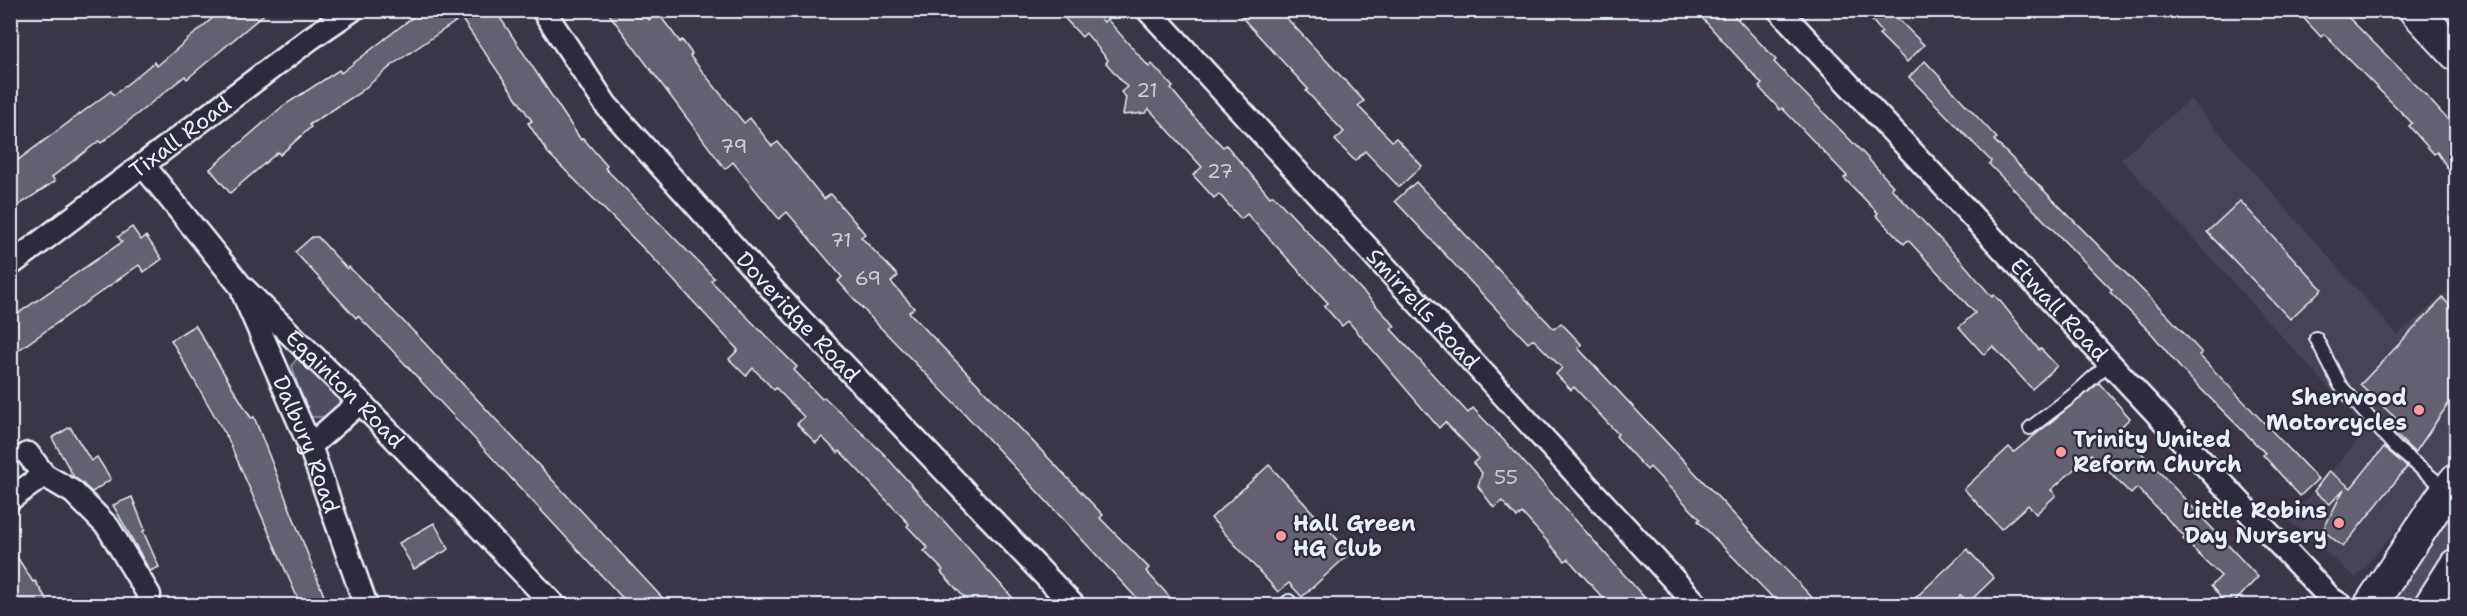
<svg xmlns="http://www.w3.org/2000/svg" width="2467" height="616" viewBox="0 0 2467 616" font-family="'Shantell Sans',sans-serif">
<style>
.built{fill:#464354}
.green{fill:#504e5f;stroke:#9ca0ac;stroke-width:1.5}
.building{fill:#636171;stroke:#e8f1f8;stroke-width:1.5}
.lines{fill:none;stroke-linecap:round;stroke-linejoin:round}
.lane-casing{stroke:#e8f1f8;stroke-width:16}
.street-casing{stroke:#e8f1f8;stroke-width:27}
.secondary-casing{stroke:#e8f1f8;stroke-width:36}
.lane{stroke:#2f2a3d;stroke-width:12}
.street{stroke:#2f2a3d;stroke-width:22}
.secondary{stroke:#2f2a3d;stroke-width:32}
.poi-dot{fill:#ff9aa2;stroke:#2f2a3d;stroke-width:2}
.labels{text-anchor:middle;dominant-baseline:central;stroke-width:4.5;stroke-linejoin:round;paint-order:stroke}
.number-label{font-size:20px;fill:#c7cdd6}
.street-label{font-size:22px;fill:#e8f1f8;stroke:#2f2a3d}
.poi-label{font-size:22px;font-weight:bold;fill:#e8f1f8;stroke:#2f2a3d;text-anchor:end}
</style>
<rect width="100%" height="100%" fill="#3a3648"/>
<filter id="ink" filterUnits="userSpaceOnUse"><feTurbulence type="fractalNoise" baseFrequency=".0167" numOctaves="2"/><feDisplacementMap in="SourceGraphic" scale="12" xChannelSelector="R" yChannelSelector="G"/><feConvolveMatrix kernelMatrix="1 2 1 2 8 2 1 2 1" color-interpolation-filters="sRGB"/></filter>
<g filter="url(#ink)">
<polygon class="built" points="2190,99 2397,335 2456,285 2456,459 2356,578 2288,520 2367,430 2121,159"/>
<g class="green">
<polygon points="296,359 305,360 346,402 327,417 310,417 302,400 292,366"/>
<polygon points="2456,500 2456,551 2417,605 2399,605 2396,600 2396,586"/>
</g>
<g class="building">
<polygon points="222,10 269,10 187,79 185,76 101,143 99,141 52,177 55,181 10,211 10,166 111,91 114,95 154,62 157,66"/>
<polygon points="422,10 495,10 581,140 583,138 607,166 605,168 714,278 711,281 797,367 794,370 822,399 824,397 882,452 1020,606 972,606 941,572 943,570 924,551 928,548 907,526 909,524 840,451 838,453 822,437 816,443 797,424 804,417 776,388 774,390 753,368 746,376 729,359 738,350 654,259 548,153 528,123 532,121 461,18 395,63 359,93 309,125 311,127 280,155 278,152 230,193 210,169 283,106 339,70 341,73"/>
<polygon points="606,10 642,10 649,20 658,13 680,42 682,40 692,54 690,56 744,123 750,118 772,146 778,142 824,199 831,194 865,234 861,237 898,276 891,282 914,308 909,312 1103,515 1100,518 1149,568 1146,571 1178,606 1144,606 965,414 875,322 838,281 842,277 787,212 779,219 733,162 725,169"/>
<polygon points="1057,10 1093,10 1104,22 1107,19 1149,67 1152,64 1173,87 1171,89 1196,119 1223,147 1226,145 1270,197 1273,195 1395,326 1391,329 1468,413 1473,408 1514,451 1652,606 1610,606 1568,559 1565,561 1522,513 1517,518 1502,501 1494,508 1478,486 1482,473 1473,463 1479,458 1445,422 1439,428 1348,321 1342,326 1324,306 1328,303 1247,214 1241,219 1219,194 1214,198 1193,175 1202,167 1149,109 1145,113 1123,115 1126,97 1121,92 1127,87 1106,63 1108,60 1086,33 1082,37"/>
<polygon points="1235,10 1279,10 1364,101 1358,106 1392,141 1396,138 1422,166 1399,187 1365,151 1355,161 1335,140 1344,132 1306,91 1308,89"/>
<polygon points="1695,10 1729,10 1776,60 1774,62 1863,153 1893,186 1891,188 1964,264 1992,297 1994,295 2001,302 2039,350 2041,349 2057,366 2032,389 1993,346 1984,355 1959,327 1975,313 1908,240 1904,244 1876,215 1878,213 1844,178 1847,176 1782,108 1780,110 1759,87 1762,84"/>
<polygon points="1863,10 1889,10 1924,45 1907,62 1879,34 1882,32"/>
<polygon points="2296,10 2341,10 2421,90 2457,130 2457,182 2437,152 2434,154 2409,126 2412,123 2324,34 2321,37"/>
<polygon points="1925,61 1997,138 1994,140 2170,318 2202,353 2199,355 2318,479 2300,496 2263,455 2265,453 2182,370 2152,334 2110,292 2112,290 1989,164 1991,161 1909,77"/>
<polygon points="1416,182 1554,329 1561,323 1582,345 1578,348 1820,606 1783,606 1775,600 1698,521 1700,519 1650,467 1647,470 1631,453 1616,436 1618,434 1574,387 1571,390 1556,374 1562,368 1533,339 1528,343 1395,201"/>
<polygon points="2240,201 2322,289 2290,319 2207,232"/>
<polygon points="132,227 141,240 146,236 162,259 144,272 139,265 10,356 10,319 122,242 118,237"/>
<polygon points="312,237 318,237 347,269 349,267 418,336 670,606 630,606 391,349 358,316 356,318 295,252"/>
<polygon points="2443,298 2457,314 2457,391 2415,453 2394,433 2402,424 2360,385"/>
<polygon points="195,325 251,418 254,417 328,606 301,606 228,439 171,340"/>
<polygon points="2099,383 2130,418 2119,429 2258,577 2231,606 2228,606 2211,586 2221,576 2183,539 2185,537 2137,488 2131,494 2091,454 2051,490 2056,495 2036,514 2028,505 2001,529 1964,489 2009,447 2014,452"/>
<polygon points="70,427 91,461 97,457 111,479 92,492 74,477 52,438"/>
<polygon points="2384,447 2407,467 2343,547 2323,530 2344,489 2330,504 2314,491 2329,471 2351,488"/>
<polygon points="1269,465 1350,553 1302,597 1289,583 1278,592 1211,518"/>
<polygon points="132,497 145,530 143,531 159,567 150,571 113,505"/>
<polygon points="434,523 449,549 414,569 399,543"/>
<polygon points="10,546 33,582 35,581 51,606 14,606 10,599"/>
<polygon points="1967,549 1994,578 1968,603 1961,595 1949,606 1907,606"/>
</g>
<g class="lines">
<g class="lane-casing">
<g id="lane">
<polyline points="2316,338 2340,385 2395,447 2447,490"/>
<polyline points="2030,428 2077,392 2109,363"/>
<polyline points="1284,606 1289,601"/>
</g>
</g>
<g class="street-casing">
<g id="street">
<path id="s1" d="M543,10L606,105L779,297L1074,606"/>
<path id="s2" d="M1148,10L1698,606"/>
<path id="s3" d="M1779,10L2279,544L2331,599L2342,606"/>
<path id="s4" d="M143,165L240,285L360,402L555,606"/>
<path id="s5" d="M10,265L311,38L352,10"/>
<path id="s6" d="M244,295L310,446L366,606"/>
<polyline points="310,446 360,402"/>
<polyline points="28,454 44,475 73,492 108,527 149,595"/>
<polyline points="10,499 44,475"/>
</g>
</g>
<g class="secondary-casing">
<g id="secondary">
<polyline points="2415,10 2456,54"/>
<polyline points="2370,606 2440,500 2456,480"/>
<polyline points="2430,606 2456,565"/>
</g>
</g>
<use href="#lane" class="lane"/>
<use href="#street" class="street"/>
<use href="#secondary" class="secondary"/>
</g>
</g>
<g class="poi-dot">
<circle cx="2419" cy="410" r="6"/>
<circle cx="2061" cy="452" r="6"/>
<circle cx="2339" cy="523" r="6"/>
<circle cx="1281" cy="536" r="6"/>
</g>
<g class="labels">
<g class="number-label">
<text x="1147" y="90">21</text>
<text x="734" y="146">79</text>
<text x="1220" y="171">27</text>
<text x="841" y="240">71</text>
<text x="868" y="278">69</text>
<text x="1506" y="477">55</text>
</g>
<g class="street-label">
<text stroke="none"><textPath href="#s5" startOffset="213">Tixall Road</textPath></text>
<text stroke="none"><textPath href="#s2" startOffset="406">Smirrells Road</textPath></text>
<text stroke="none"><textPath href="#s3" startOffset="410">Etwall Road</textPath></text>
<text stroke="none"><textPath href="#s1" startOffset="400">Doveridge Road</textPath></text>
<text stroke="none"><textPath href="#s4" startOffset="302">Egginton Road</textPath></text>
<text stroke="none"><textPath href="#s6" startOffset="162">Dalbury Road</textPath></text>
</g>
<g class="poi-label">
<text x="2407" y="397">Sherwood<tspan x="2407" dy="25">Motorcycles</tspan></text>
<text x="2073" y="439" text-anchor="start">Trinity United<tspan x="2073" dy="25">Reform Church</tspan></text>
<text x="2327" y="510">Little Robins<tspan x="2327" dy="25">Day Nursery</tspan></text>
<text x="1293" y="523" text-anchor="start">Hall Green<tspan x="1293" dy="25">HG Club</tspan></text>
</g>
</g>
<rect width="2467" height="616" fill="none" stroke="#2f2a3d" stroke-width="36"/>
<rect x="18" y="18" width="2431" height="580" fill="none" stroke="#e8f1f8" stroke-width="2" filter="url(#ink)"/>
</svg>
